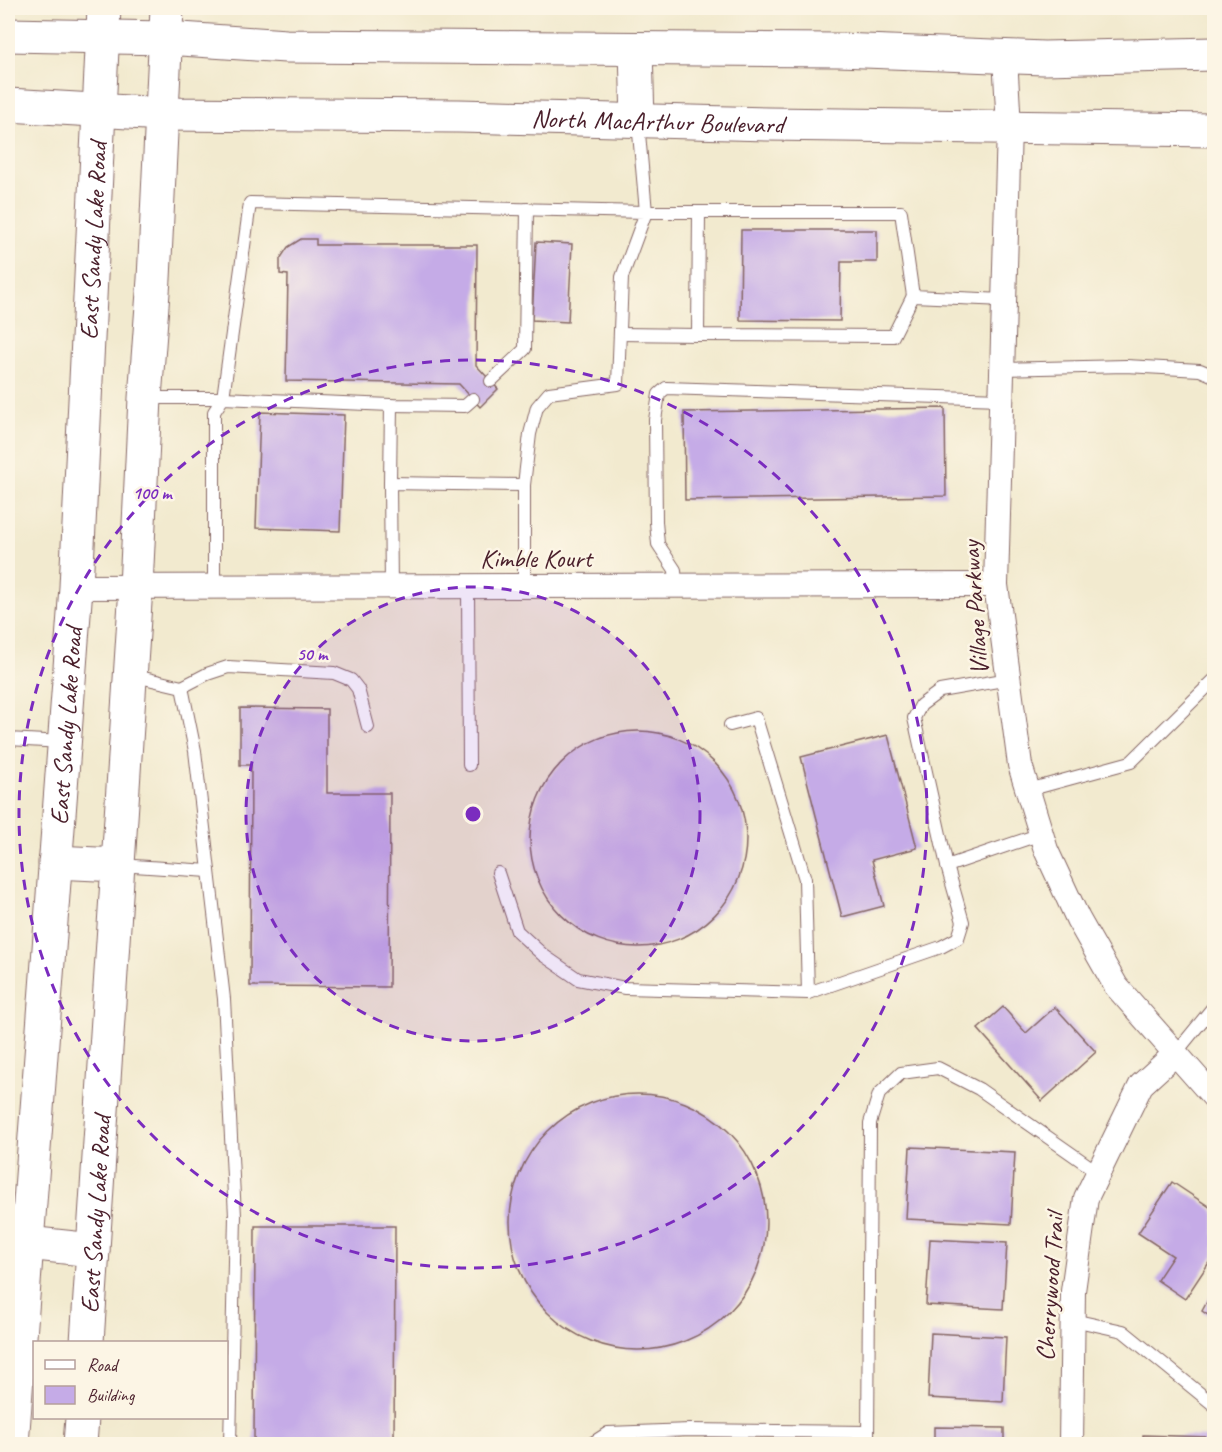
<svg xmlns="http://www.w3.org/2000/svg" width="1222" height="1452" viewBox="0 0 1222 1452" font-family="Caveat,sans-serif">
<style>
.building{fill:#c5abe7}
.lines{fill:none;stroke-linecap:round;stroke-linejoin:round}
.service-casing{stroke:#856664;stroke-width:14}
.minor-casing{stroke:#856664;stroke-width:26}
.secondary-casing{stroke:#856664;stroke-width:35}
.service{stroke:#fff;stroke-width:12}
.minor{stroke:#fff;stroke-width:24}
.secondary{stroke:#fff;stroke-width:33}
.ring{fill:none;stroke:#7b2cbf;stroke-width:3;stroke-dasharray:10 8}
.labels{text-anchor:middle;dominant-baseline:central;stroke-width:5;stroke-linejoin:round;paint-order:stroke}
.street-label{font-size:26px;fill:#4a1f2b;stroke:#fcf5e5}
.centre{fill:#7b2cbf;stroke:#fcf5e5;stroke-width:3}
.ring-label{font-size:18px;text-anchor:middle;font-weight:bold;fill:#7b2cbf;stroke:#fcf5e5;stroke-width:5;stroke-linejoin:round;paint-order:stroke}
</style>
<rect width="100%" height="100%" fill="#fcf5e5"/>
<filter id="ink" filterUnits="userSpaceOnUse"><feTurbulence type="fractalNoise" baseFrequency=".0167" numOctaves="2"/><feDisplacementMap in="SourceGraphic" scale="12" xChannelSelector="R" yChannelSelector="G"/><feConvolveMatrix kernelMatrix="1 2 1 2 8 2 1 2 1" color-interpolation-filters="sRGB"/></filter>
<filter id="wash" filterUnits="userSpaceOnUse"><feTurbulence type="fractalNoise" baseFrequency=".008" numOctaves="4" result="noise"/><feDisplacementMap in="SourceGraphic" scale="24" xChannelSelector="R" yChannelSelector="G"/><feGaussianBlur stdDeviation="1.35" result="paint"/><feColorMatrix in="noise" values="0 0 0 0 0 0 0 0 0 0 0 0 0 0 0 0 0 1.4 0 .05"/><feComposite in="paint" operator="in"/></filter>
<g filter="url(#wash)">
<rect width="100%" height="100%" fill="#f2eacf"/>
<g id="blocks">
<g class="building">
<polygon points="741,230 877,230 877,262 841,262 840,321 740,320"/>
<polygon points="301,239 316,239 316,245 477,245 476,365 498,389 480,407 459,384 286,381 288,275 280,274 280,259 288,247"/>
<polygon points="536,242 572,244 568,322 532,320"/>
<polygon points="945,408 946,496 685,500 684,412"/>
<polygon points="260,412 344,415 340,531 256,528"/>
<polygon points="240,708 327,709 327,793 390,793 389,987 250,986 251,765 240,765"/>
<circle cx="638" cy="839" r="108"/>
<polygon points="888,735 917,848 872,860 884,906 842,917 801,757"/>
<polygon points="1003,1007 1026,1033 1055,1007 1096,1052 1042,1101 978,1029"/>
<circle cx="638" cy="1222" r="128"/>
<polygon points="910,1147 1015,1152 1011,1224 906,1219"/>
<polygon points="1172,1182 1214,1210 1214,1255 1185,1299 1157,1280 1173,1256 1138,1233"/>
<polygon points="255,1226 395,1226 394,1444 254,1444"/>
<polygon points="930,1239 1007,1243 1003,1309 926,1305"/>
<polygon points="1214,1289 1214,1319 1202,1311"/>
<polygon points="931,1333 1006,1337 1003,1402 928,1398"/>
<polygon points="934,1427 1004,1428 1004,1444 934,1444"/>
<polygon points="1143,1435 1209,1437 1209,1444 1143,1444"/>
</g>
</g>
</g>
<g filter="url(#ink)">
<use href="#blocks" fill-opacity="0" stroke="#856664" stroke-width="1.5"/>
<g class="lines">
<g class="service-casing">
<g id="service">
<polyline points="638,122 646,212 901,212 913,296 1004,300"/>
<polyline points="699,212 698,335 893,336 913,296"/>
<polyline points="620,334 698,335"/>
<polyline points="1002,369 1126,366 1200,370 1214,376"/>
<polyline points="491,381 525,349 527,209"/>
<polyline points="146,398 223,398 250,203 646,212 622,277 618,384 549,393 537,407 530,434 524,485 524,587"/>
<polyline points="390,483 391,405"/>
<polyline points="214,587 214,412 223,398 391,405 465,406 473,399"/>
<polyline points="391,587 390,483 524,485"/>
<polyline points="468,587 469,765"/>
<polyline points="676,587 675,570 658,544 656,522 655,420 659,394 666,388 1001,399"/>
<polyline points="131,675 182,687 195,751 224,999 235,1216 230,1444"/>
<polyline points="1009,679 940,691 921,705 914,718 947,866 1041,834"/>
<polyline points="182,687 207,674 228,667 334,673 351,680 358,689 368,727"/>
<polyline points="730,725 756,718 805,879 808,993"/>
<polyline points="8,739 63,742"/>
<polyline points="1028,790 1131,762 1214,680"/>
<polyline points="119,865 209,871"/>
<polyline points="498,873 517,931 543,955 578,979 625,988 808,993 941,947 958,938 963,922 947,866"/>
<polyline points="1175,1054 1214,1006"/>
<polyline points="1073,1320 1123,1331 1214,1405"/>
<polyline points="591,1444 608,1433 690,1430 868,1432"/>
<polyline points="868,1444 870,1123 879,1094 901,1073 938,1068 979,1089 1099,1173"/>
</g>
</g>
<g class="minor-casing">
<g id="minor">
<polyline points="1005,57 1009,127 996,585 1020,765 1046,850 1078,919 1116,986 1214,1097"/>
<polyline points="76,587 996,585"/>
<polyline points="1071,1444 1073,1291 1086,1198 1141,1085 1175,1054"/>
</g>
</g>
<g class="secondary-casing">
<g id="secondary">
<polyline points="8,35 166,38 286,46 839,50 1044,58 1214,54"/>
<polyline points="636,49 638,121"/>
<path id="s1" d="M8,105L163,114L459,116L768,124L1214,130"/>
<polyline points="55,862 118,865"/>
<polyline points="27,1243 93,1250"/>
<path id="s2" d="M87,1342L136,587L145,398L154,279L167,8"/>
<path id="s3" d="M12,1444L76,587L104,8"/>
<polyline points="80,1444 82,1418"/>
</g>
</g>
<use href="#service" class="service"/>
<use href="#minor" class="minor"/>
<use href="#secondary" class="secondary"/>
</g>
</g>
<circle cx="473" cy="814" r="227" fill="#7b2cbf" fill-opacity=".12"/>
<g class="ring">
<circle cx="473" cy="814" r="227"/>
<circle cx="473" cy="814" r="454"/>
</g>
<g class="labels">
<g class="street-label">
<text stroke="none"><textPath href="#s1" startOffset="650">North MacArthur Boulevard</textPath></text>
<text stroke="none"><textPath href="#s3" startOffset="1206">East Sandy Lake Road</textPath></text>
<text x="536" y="558">Kimble Kourt</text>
<text transform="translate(975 608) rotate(-94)">Village Parkway</text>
<text stroke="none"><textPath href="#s3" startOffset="720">East Sandy Lake Road</textPath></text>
<text stroke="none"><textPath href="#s2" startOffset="128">East Sandy Lake Road</textPath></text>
<text transform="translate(1050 1287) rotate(-86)">Cherrywood Trail</text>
</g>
</g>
<circle cx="473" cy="814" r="9" class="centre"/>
<g class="ring-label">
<text x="152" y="499">100 m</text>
<text x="312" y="660">50 m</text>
</g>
<rect width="1222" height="1452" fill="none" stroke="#fcf5e5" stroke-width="30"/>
<rect x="33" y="1341" width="195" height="78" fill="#fcf5e5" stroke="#b59f9b" stroke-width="1.5"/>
<rect x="45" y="1360" width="30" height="9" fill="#ffffff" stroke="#b59f9b" stroke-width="1.5"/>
<text x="87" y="1371" font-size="18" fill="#4a1f2b">Road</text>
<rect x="45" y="1386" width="30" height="18" fill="#c5abe7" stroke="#b59f9b" stroke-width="1.5"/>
<text x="87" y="1401" font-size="18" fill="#4a1f2b">Building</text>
</svg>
